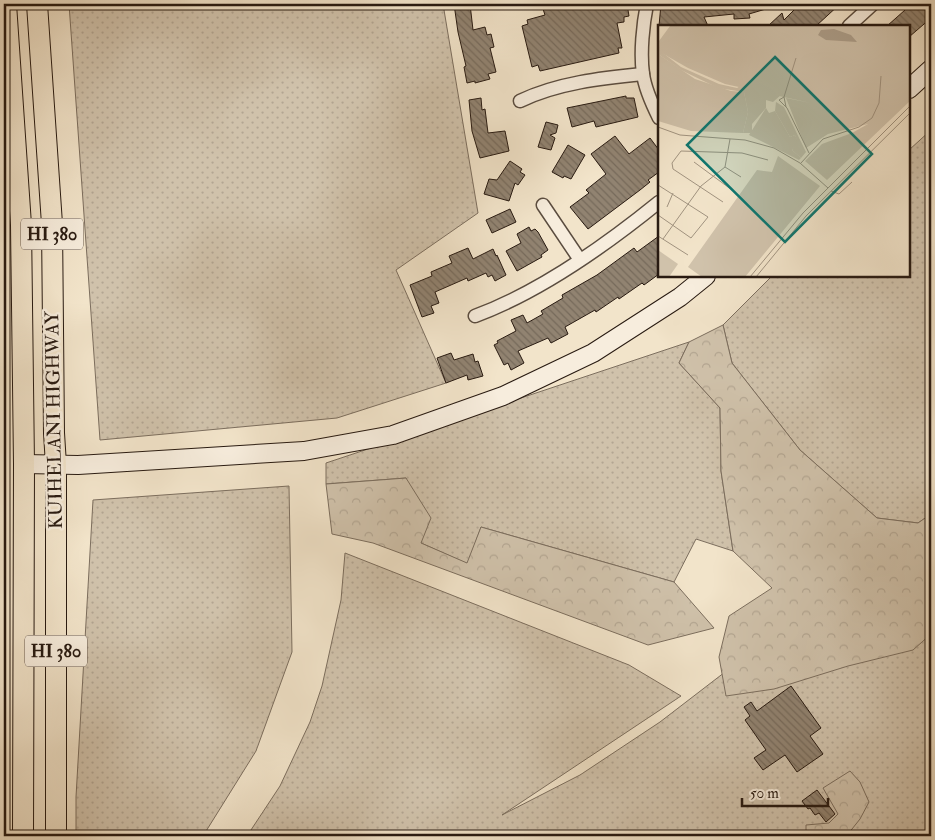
<svg xmlns="http://www.w3.org/2000/svg" width="935" height="840" viewBox="0 0 935 840" font-family="'IM FELL Double Pica',serif">
<style>
.grass{fill:url(#grass-dots);stroke:#7c6e5e}
.forest{fill:url(#forest-crowns);stroke:#7c6e5e}
.building{fill:url(#building-back-hatch);stroke:#281a11}
.lines{fill:none;stroke-linecap:round;stroke-linejoin:round}
.street-casing{stroke:#5a4c3f;stroke-width:15}
.secondary-casing{stroke:#281a11;stroke-width:20}
.primary-casing{stroke:#281a11;stroke-width:22}
.street{stroke:#f7eddd;stroke-width:12}
.secondary{stroke:#f7eddd;stroke-width:18}
.primary{stroke:#f2e4ca;stroke-width:20}
.labels{text-anchor:middle;dominant-baseline:central;stroke-width:5;stroke-linejoin:round;paint-order:stroke}
.shield{fill:#f7eddd;stroke:#66594e;stroke-width:1}
.shield-label{font-size:18px;font-weight:bold;fill:#281a11}
.street-label{font-size:19px;fill:#281a11;stroke:#f7eddd}
.inset-road{fill:none;stroke:#a19380;stroke-width:1}
.view{fill:#0f766e;fill-opacity:0.15;stroke:#0f766e;stroke-width:2.5}
.inset-edge{fill:none;stroke:#281a11;stroke-width:2.5}
</style>
<defs>
<pattern id="grass-dots" width="8" height="8" patternUnits="userSpaceOnUse" patternTransform="scale(1.25)"><rect width="8" height="8" fill="#d0c2ab"/><path d="M2 2h.1M6 6h.1" fill="none" stroke="#b3a692" stroke-width="1.8" stroke-linecap="round"/></pattern>
<pattern id="forest-crowns" width="20" height="18" patternUnits="userSpaceOnUse" patternTransform="scale(1.25)"><rect width="20" height="18" fill="#d0c2ab"/><path d="M2 6a3 3 0 1 1 6 0M12 15a3 3 0 1 1 6 0" fill="none" stroke="#b3a692"/></pattern>
<pattern id="building-back-hatch" width="6" height="6" patternUnits="userSpaceOnUse" patternTransform="scale(1.25)"><rect width="6" height="6" fill="#918371"/><path d="M-1 5l2 2M0 0l6 6M5-1l2 2" fill="none" stroke="#766a5b"/></pattern>
</defs>
<rect width="100%" height="100%" fill="#f2e4ca"/>
<filter id="stains"><feTurbulence type="fractalNoise" baseFrequency=".004" numOctaves="4"/><feColorMatrix values="0 0 0 0 .2 0 0 0 0 .09 0 0 0 0 .02 0 0 0 .5 -.17"/></filter>
<radialGradient id="worn" r=".72"><stop offset=".6" stop-color="#630" stop-opacity="0"/><stop offset="1" stop-color="#630" stop-opacity=".3"/></radialGradient>
<g class="grass">
<polygon points="69,4 443,4 478,213 396,270 446,383 337,418 100,440"/>
<polygon points="931,130 931,514 918,523 877,518 800,450 732,363 723,325 772,276 909,276 909,150"/>
<polygon points="689,342 679,363 720,408 721,471 733,551 696,539 674,582 481,527 468,564 421,543 406,478 326,484 326,463"/>
<polygon points="289,486 292,652 256,751 203,836 76,836 76,797 93,500"/>
<polygon points="931,552 931,836 247,836 280,786 310,722 322,686 341,600 345,553 629,665 681,696 502,815 580,775 660,722 781,629"/>
</g>
<g class="forest">
<polygon points="723,325 732,363 800,450 877,518 918,523 931,514 931,634 913,650 848,666 774,689 726,696 719,657 729,616 772,588 733,551 721,471 720,408 679,363 689,342"/>
<polygon points="406,478 431,518 421,543 467,563 481,527 674,582 714,628 648,645 373,543 332,534 326,484"/>
<polygon points="850,771 860,782 869,802 860,819 848,834 831,836 806,836 806,825 829,823 838,814 823,788"/>
</g>
<g class="building">
<polygon points="454,4 470,4 473,30 485,27 487,35 491,34 494,47 490,48 496,72 488,74 490,79 475,83 475,81 467,83 464,67 466,66 458,32"/>
<polygon points="560,4 627,4 629,16 624,17 624,22 617,23 622,48 618,48 619,53 540,71 538,65 532,67 522,26 528,24 527,20 545,15 543,9"/>
<polygon points="661,4 776,4 776,6 749,14 750,18 734,19 734,14 704,17 708,26 659,26"/>
<polygon points="800,4 840,4 816,26 768,26 782,13 784,20"/>
<polygon points="900,4 931,4 931,18 909,37 909,26 887,26 905,10"/>
<polygon points="626,96 626,98 634,98 638,117 596,127 594,121 572,127 567,108"/>
<polygon points="481,98 482,110 485,109 488,133 505,131 509,151 480,158 472,131 469,100"/>
<polygon points="546,122 558,125 556,133 550,135 555,138 551,150 538,147"/>
<polygon points="615,136 629,154 650,138 659,150 659,172 648,180 650,182 640,190 588,229 570,207 589,193 586,190 606,174 591,154"/>
<polygon points="568,145 585,155 571,179 564,176 563,178 552,172"/>
<polygon points="510,161 522,169 520,172 525,175 518,185 515,183 509,201 484,194 489,179 497,180"/>
<polygon points="510,209 516,222 492,233 486,220"/>
<polygon points="529,227 531,231 535,229 538,232 548,250 541,255 542,257 517,271 506,251 521,243 517,234"/>
<polygon points="659,236 659,274 644,285 642,283 619,299 618,297 596,312 595,310 565,327 568,334 551,343 548,338 518,351 524,363 511,370 508,363 504,365 494,345 498,343 497,341 516,331 511,320 523,315 527,323 543,314 541,311 563,298 562,295 597,275 634,248 637,252"/>
<polygon points="468,248 473,259 493,249 496,256 497,255 506,275 495,281 492,275 488,277 486,273 468,281 467,278 435,292 439,303 431,306 434,313 422,317 410,285 432,276 431,272 452,263 449,256"/>
<polygon points="451,353 454,360 473,354 475,362 478,361 483,376 468,380 467,375 446,383 437,358"/>
<polygon points="791,686 821,728 810,736 823,754 797,772 785,755 763,770 754,758 766,750 745,720 750,716 744,707 751,702 757,711"/>
<polygon points="817,790 835,814 826,822 819,813 815,815 810,808 808,809 802,801"/>
</g>
<g class="lines">
<g class="street-casing">
<g id="street">
<path d="M647,4C643,24 640,53 643,74C645,89 652,104 659,118"/>
<polyline points="849,26 873,4"/>
<path d="M520,101C557,83 602,78 643,74"/>
<polyline points="543,205 580,260"/>
<path d="M475,316C540,292 606,245 659,202"/>
</g>
</g>
<g class="secondary-casing">
<g id="secondary">
<polyline points="909,89 931,69"/>
<polyline points="24,464 78,465 304,451 393,435 503,396 593,353 680,297 706,276"/>
</g>
</g>
<g class="primary-casing">
<g id="primary">
<polyline points="6,4 21,225 24,464 23,836"/>
<polyline points="37,4 52,224 54,433 56,465 56,836"/>
</g>
</g>
<use href="#street" class="street"/>
<use href="#secondary" class="secondary"/>
<use href="#primary" class="primary"/>
</g>
<g class="labels">
<g class="shield">
<rect x="21" y="218.5" width="62" height="31" rx="4"/>
<rect x="25" y="635.5" width="62" height="31" rx="4"/>
</g>
<g class="shield-label">
<text x="52" y="234">HI 380</text>
<text x="56" y="651">HI 380</text>
</g>
<g class="street-label">
<text transform="translate(54 420) rotate(-91)">KUIHELANI HIGHWAY</text>
</g>
</g>
<g transform="translate(658 25)">
<rect width="252" height="252" fill="#f2e4ca"/>
<path d="M12,1H252V76L169,155L147,136L164,119L194,108L210,99L170,109L148,123L128,73L153,78L67,59L30,43L2,27L1,16ZM0,29L37,54L73,66L86,67L90,87L85,108L33,106L0,96ZM108,83L111,88L117,86L132,112L137,110L140,117L134,125L143,133L141,135L91,110ZM120,131L162,161L87,252H44L30,242L99,145L114,147Z" fill="#d0c2ab"/>
<path d="M2,16L5,28L23,42L61,59L79,63L93,54H99L124,69L115,77L108,75V83L94,99V108H85L90,87L86,67L60,63L23,45L0,29ZM118,77L126,82L148,127L143,133L134,125L139,116L137,110L132,112L117,86Z" fill="#d0c2ab"/>
<path d="M0,225L20,239L11,252H0Z" fill="#d0c2ab"/>
<path d="M176,4L193,10L199,17L168,15L160,10L163,5Z" fill="#ad9f8b"/>
<path class="inset-road" d="M126,72L121,75L129,83L151,128M128,82L126,72L138,33M0,102L22,110L87,115L116,123L142,138L170,163M36,137L74,165M143,138L165,114L201,102L214,93L221,78L223,51M67,142L83,152M0,160L50,192L33,213L0,190M173,166L181,169L194,157M65,177L15,144L14,138L23,126L84,128L110,135M9,182L15,168M0,211L30,230M5,214L43,161L67,142L72,114M92,252L145,188L253,80M98,252L148,191L253,87"/>
<path class="view" d="M117,32L214,129L127,217L29,120Z"/>
<rect width="252" height="252" class="inset-edge"/>
</g>
<rect width="935" height="840" fill="none" stroke="#f2e4ca" stroke-width="20"/>
<rect x="5" y="5" width="925" height="830" fill="none" stroke="#281a11" stroke-width="2.5"/>
<rect x="10" y="10" width="915" height="820" fill="none" stroke="#281a11"/>
<path d="M742 798v8h86v-8" fill="none" stroke="#281a11" stroke-width="2.5"/>
<text x="750" y="798" font-size="15" fill="#281a11" stroke="#f7eddd" stroke-width="4" paint-order="stroke">50 m</text>
<rect width="100%" height="100%" filter="url(#stains)"/>
<rect width="100%" height="100%" fill="url(#worn)"/>
</svg>
